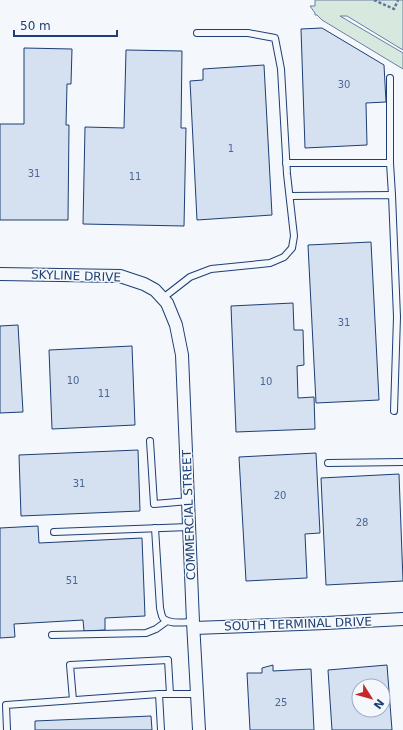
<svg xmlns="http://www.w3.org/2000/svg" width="403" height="730" viewBox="0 0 403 730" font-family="'DejaVu Sans',sans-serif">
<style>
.green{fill:#d7e8df;stroke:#687fa3}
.building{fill:#d5e0f0;stroke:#1d3f73;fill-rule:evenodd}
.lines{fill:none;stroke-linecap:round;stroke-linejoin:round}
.service-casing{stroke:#1d3f73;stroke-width:8}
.minor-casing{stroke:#1d3f73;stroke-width:14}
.path{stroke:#5e769c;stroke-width:2.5;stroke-dasharray:3 2;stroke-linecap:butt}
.service{stroke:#f4f7fb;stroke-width:6}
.minor{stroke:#f4f7fb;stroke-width:12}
.labels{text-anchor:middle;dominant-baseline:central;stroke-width:3;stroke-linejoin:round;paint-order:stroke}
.number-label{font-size:10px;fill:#4b6792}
.street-label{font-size:12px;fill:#1d3f73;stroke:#f4f7fb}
</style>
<rect width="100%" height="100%" fill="#f4f7fb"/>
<polygon class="green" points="315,0 403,0 403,50 347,16 340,16 403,53 403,69 322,20 317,15 315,15 315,13 310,6 315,6"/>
<g class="building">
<polygon points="322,28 384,65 386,102 366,103 367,145 305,148 301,29"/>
<polygon points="24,48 72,49 71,84 67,84 66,125 69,125 68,220 0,220 0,124 24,124"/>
<polygon points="126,50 182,51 181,128 186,128 184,226 83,224 85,127 124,128"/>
<polygon points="264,65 272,215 197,220 190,81 203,80 203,69"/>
<polygon points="371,242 379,400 316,403 308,245"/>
<polygon points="293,303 294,330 303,330 304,365 297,366 298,398 314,397 315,429 236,432 231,306"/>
<polygon points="18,325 23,412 0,413 0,326"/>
<polygon points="132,346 135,425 52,429 49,350"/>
<polygon points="138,450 140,511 21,516 19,455"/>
<polygon points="316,453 320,533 305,534 307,578 246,581 239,457"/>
<polygon points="399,474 403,581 326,585 321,478"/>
<polygon points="38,526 39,543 142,538 145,616 105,618 105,630 84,631 83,620 14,624 15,637 0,638 0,528"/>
<polygon points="273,665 273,671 311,669 314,730 250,730 247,673 262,673 262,668"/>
<path d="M387,665L392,730H332L328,670ZM359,686H383V710H359Z"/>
<polygon points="151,716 152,730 35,730 35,721"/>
</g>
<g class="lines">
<g class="service-casing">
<g id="service">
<polyline points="390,78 390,163 392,195"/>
<polyline points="286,163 390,163"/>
<polyline points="290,196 392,195 397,317 394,411"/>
<polyline points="163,298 190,277 211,269 270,263 284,257 292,248 294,236 287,174 281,69 275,38 248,33 197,33"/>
<polyline points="150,441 154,504 189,501"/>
<polyline points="328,463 403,462"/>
<path d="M155,528L160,608C161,611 161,615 163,618C169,625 185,622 193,622"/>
<polyline points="54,532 189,527"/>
<polyline points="52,635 146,633 156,629 167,621"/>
<polyline points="159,694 161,730"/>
<polyline points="73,700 70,665 168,660 170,694"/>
<polyline points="7,730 6,705 159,694 197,694"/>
</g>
</g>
<g class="minor-casing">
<g id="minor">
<polyline points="0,274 120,276 144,284 155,290 167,303 176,325 182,355 193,622 199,730"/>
<polyline points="194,628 326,623 403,619"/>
</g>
</g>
<polyline class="path" points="374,0 394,9 398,0"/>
<use href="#service" class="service"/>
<use href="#minor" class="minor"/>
</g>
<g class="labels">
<g class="number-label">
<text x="344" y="84">30</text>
<text x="231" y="148">1</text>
<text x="34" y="173">31</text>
<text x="135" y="176">11</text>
<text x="344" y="322">31</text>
<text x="73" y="380">10</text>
<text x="266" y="381">10</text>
<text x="104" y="393">11</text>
<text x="79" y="483">31</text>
<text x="280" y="495">20</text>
<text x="362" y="522">28</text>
<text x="72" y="580">51</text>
<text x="281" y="702">25</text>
</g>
<g class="street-label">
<text transform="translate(76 276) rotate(2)">SKYLINE DRIVE</text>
<text transform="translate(189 515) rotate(-92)">COMMERCIAL STREET</text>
<text transform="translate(298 624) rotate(-2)">SOUTH TERMINAL DRIVE</text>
</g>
</g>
<g transform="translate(371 698) rotate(127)"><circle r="19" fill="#f4f7fb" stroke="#9eadc5"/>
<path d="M0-3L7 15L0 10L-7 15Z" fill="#c62828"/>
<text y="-6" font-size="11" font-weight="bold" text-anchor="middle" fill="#1d3f73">N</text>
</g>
<path d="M14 30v6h103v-6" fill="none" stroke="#1d3f73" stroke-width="2"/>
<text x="20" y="30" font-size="12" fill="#1d3f73" stroke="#f4f7fb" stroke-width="3" paint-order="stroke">50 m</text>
</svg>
